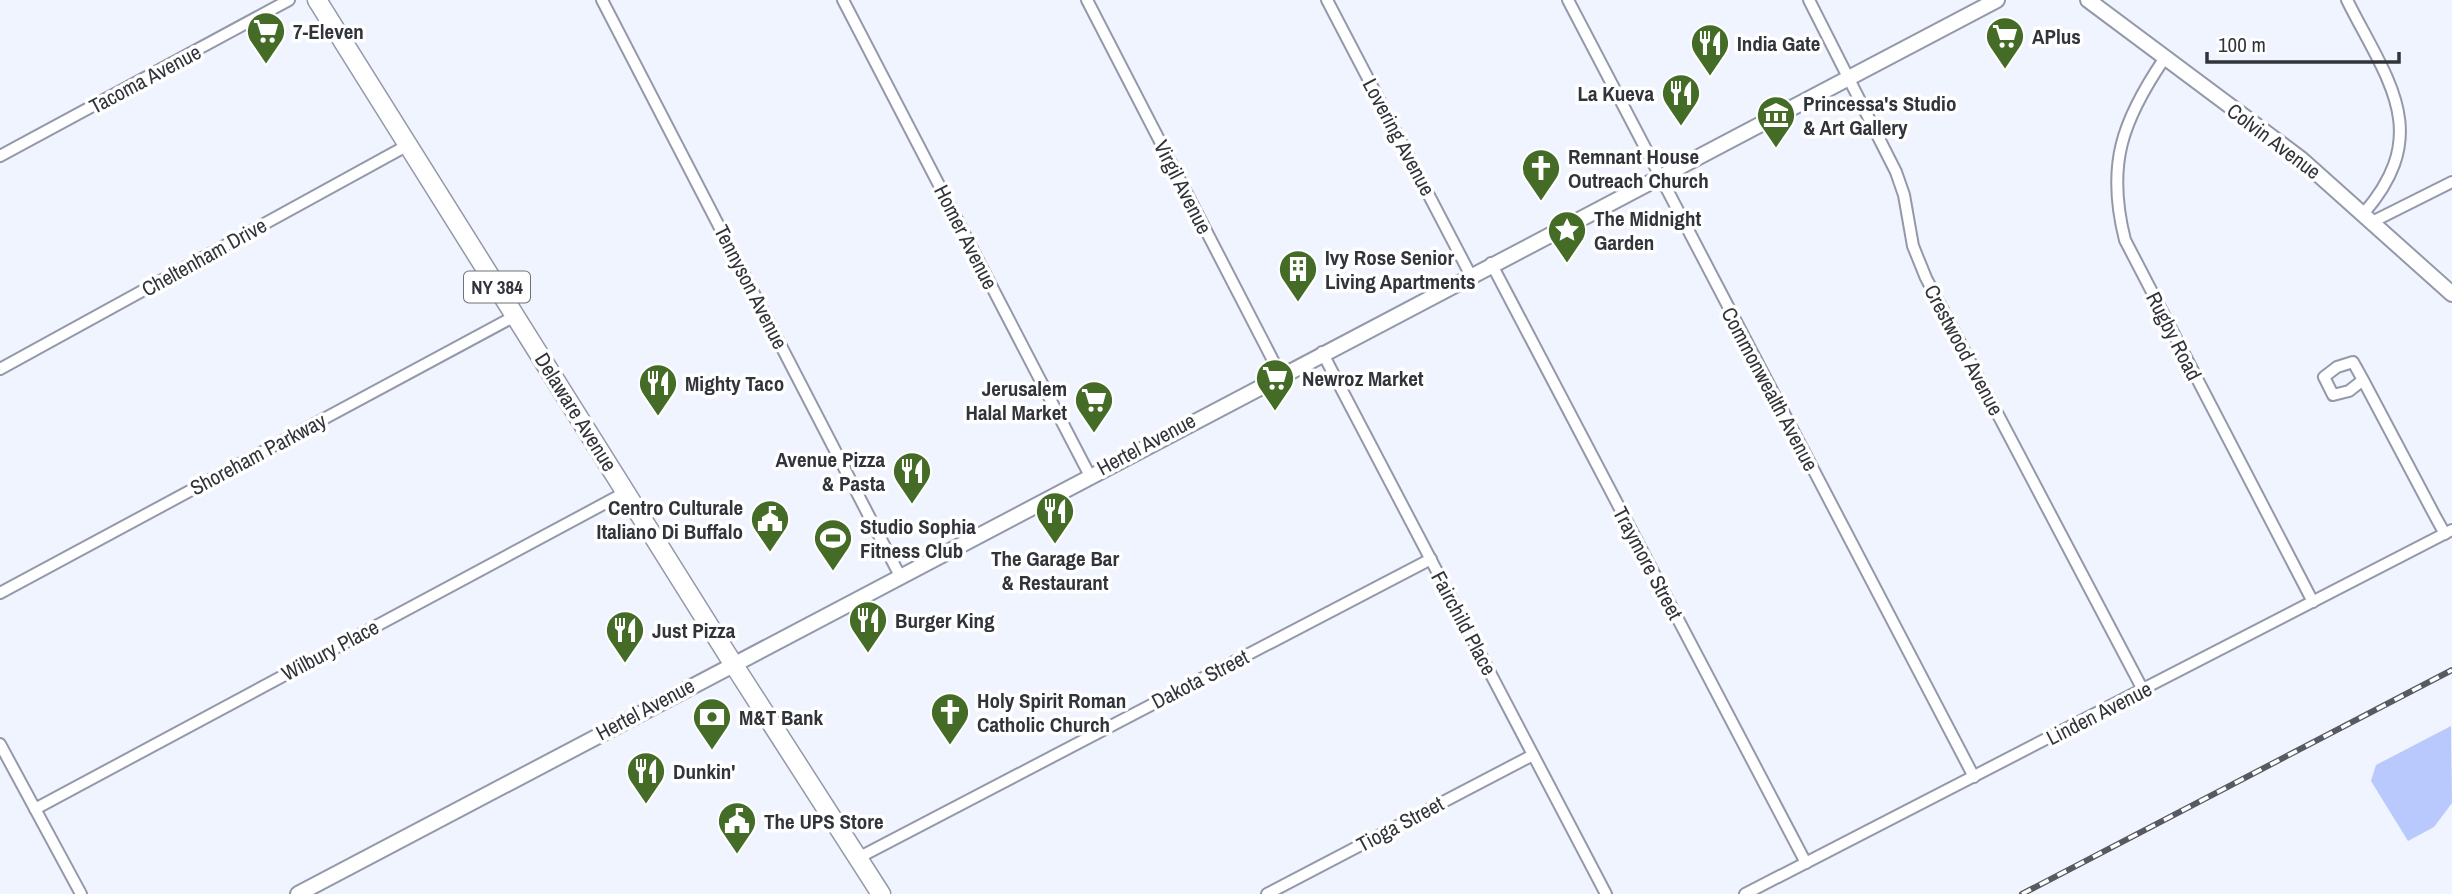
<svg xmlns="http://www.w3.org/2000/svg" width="2452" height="894" viewBox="0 0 2452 894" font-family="'Archivo Narrow',sans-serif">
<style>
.green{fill:#b9c9fd}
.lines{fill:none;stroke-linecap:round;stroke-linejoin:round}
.minor-casing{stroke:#9399a9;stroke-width:14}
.tertiary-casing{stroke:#9399a9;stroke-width:18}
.primary-casing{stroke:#9399a9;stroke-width:21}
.minor{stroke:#fff;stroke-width:10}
.tertiary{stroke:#fff;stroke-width:14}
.primary{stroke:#fff;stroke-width:18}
.rail-casing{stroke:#575a61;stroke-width:6}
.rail{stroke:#fff;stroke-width:3.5;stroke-dasharray:10;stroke-linecap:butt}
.labels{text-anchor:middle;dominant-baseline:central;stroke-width:7;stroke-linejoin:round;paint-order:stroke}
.shield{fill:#fff;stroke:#6f7175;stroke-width:2}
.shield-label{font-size:19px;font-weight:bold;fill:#31343a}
.poi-label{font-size:21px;font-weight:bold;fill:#31343a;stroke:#fff;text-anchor:start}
.street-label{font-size:21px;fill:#31343a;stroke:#fff}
</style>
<rect width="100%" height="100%" fill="#f0f4ff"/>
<polygon class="green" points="2451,726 2452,803 2434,827 2408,841 2371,781 2376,765"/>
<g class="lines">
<g class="minor-casing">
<g id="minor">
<polyline points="602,0 899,574"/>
<polyline points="843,0 1089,474"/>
<polyline points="1087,0 1280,374"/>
<polyline points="1327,0 1470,274"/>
<polyline points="1568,0 1974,777"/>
<polyline points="1809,0 1896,172 1904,195 1913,246 1926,278 2143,690"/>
<path d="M2347,0C2387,80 2434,132 2364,213"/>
<path d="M2164,59C2122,121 2106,165 2125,240L2313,602"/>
<polyline points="0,156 289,0"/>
<polyline points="2372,222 2452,182"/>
<polyline points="1491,263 1806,863"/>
<polyline points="1322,352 1606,894"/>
<polyline points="0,369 408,145"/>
<polyline points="2363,380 2349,391 2333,395 2324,377 2337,367 2353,362 2363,380 2435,516 2445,534"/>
<polyline points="0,593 515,316"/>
<polyline points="0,744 81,894"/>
<polyline points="35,809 626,492"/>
<polyline points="858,858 1431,559"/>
<polyline points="1267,894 1533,755"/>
<polyline points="1745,894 2452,530"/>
</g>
</g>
<g class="tertiary-casing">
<g id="tertiary">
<polyline points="2088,0 2301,159 2452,294"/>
<path d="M298,894C863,593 1429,294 1997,0"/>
</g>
</g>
<g class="primary-casing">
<polyline id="primary" points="317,0 732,662 881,894"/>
</g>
<use href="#minor" class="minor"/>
<use href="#tertiary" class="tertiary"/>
<use href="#primary" class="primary"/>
<g class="rail-casing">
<polyline id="rail" points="2022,894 2452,670"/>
</g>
<use href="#rail" class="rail"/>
</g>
<defs>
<g id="supermarket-pin" transform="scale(2.0125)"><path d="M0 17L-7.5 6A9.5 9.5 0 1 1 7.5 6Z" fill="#446c27" stroke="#fff"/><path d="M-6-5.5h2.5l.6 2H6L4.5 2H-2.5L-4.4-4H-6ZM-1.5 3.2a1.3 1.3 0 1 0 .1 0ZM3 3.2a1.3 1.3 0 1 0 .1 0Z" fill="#fff"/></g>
<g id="restaurant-pin" transform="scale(2.0125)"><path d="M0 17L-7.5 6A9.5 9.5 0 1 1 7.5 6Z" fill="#446c27" stroke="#fff"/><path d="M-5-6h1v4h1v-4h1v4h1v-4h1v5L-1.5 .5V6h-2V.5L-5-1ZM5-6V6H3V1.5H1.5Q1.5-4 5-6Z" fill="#fff"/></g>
<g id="museum-pin" transform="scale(2.0125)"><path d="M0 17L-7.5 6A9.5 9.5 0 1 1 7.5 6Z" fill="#446c27" stroke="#fff"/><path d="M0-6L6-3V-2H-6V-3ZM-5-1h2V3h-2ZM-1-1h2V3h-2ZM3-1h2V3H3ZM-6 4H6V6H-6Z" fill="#fff"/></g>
<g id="church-pin" transform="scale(2.0125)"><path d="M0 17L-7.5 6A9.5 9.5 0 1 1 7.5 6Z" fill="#446c27" stroke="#fff"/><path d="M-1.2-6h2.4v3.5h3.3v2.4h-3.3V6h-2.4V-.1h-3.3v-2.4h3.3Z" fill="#fff"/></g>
<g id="sight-pin" transform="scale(2.0125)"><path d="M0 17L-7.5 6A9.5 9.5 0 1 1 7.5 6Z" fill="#446c27" stroke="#fff"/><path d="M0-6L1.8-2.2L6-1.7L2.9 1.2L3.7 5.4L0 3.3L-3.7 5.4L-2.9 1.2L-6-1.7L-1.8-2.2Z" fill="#fff"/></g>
<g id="building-pin" transform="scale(2.0125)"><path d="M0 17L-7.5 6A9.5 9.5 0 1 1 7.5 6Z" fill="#446c27" stroke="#fff"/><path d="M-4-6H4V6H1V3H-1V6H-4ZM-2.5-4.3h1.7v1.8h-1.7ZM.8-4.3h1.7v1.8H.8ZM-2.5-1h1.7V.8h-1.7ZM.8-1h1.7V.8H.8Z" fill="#fff"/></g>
<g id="civic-pin" transform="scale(2.0125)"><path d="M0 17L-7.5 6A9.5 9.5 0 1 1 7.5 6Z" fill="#446c27" stroke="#fff"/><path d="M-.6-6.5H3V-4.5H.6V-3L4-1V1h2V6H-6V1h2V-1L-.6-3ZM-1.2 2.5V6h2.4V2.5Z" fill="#fff"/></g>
<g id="stadium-pin" transform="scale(2.0125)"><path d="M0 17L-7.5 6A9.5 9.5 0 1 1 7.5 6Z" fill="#446c27" stroke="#fff"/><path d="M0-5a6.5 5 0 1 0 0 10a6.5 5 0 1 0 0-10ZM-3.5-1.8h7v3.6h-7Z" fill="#fff"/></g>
<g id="bank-pin" transform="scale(2.0125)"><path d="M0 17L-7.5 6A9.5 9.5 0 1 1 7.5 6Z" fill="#446c27" stroke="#fff"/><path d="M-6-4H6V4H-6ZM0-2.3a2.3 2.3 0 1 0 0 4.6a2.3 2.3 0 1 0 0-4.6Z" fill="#fff"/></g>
</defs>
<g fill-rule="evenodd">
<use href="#supermarket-pin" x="266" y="31"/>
<use href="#supermarket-pin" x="2005" y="36"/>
<use href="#restaurant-pin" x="1710" y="43"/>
<use href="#restaurant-pin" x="1681" y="93"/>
<use href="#museum-pin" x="1776" y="115"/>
<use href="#church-pin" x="1541" y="168"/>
<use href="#sight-pin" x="1567" y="230"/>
<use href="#building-pin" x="1298" y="269"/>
<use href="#supermarket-pin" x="1275" y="378"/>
<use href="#restaurant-pin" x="658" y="383"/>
<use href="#supermarket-pin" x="1094" y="400"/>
<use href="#restaurant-pin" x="912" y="471"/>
<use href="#restaurant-pin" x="1055" y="511"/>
<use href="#civic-pin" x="770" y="519"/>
<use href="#stadium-pin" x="833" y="538"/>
<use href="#restaurant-pin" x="868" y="620"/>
<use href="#restaurant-pin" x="625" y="630"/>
<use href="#church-pin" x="950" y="712"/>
<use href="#bank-pin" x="712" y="717"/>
<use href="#restaurant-pin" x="646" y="771"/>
<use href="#civic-pin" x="737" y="821"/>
</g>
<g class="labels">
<rect class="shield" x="464" y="271.5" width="66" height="31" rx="5"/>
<g class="shield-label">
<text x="497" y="287">NY 384</text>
</g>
<g class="poi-label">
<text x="293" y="31">7-Eleven</text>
<text x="2032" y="36">APlus</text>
<text x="1737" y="43">India Gate</text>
<text x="1654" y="93" text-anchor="end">La Kueva</text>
<text x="1803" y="103">Princessa's Studio<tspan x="1803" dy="24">&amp; Art Gallery</tspan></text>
<text x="1568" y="156">Remnant House<tspan x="1568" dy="24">Outreach Church</tspan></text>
<text x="1594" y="218">The Midnight<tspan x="1594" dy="24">Garden</tspan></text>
<text x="1325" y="257">Ivy Rose Senior<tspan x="1325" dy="24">Living Apartments</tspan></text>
<text x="1302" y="378">Newroz Market</text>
<text x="685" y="383">Mighty Taco</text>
<text x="1067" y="388" text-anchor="end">Jerusalem<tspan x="1067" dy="24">Halal Market</tspan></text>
<text x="885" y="459" text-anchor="end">Avenue Pizza<tspan x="885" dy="24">&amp; Pasta</tspan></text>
<text x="743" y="507" text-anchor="end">Centro Culturale<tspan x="743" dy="24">Italiano Di Buffalo</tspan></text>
<text x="860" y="526">Studio Sophia<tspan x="860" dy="24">Fitness Club</tspan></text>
<text x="1055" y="558" text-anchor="middle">The Garage Bar<tspan x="1055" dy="24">&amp; Restaurant</tspan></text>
<text x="895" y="620">Burger King</text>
<text x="652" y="630">Just Pizza</text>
<text x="977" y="700">Holy Spirit Roman<tspan x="977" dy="24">Catholic Church</tspan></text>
<text x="739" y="717">M&amp;T Bank</text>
<text x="673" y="771">Dunkin'</text>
<text x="764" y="821">The UPS Store</text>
</g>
<g class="street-label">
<text transform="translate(145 79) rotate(-28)">Tacoma Avenue</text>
<text transform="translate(1399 137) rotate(62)">Lovering Avenue</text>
<text transform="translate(2274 141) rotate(37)">Colvin Avenue</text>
<text transform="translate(1183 187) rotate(63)">Virgil Avenue</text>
<text transform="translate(966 237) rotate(63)">Homer Avenue</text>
<text transform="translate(204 257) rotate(-29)">Cheltenham Drive</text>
<text transform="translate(751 287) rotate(63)">Tennyson Avenue</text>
<text transform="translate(2174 336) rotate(63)">Rugby Road</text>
<text transform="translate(1964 350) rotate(62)">Crestwood Avenue</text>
<text transform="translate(1770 389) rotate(62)">Commonwealth Avenue</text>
<text transform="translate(576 412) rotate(58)">Delaware Avenue</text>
<text transform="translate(1146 444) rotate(-28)">Hertel Avenue</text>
<text transform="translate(258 454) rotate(-28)">Shoreham Parkway</text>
<text transform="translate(1648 563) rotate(62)">Traymore Street</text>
<text transform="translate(1464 623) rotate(62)">Fairchild Place</text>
<text transform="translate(330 650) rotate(-28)">Wilbury Place</text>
<text transform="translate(1200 679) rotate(-27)">Dakota Street</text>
<text transform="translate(645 709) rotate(-28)">Hertel Avenue</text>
<text transform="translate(2099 713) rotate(-27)">Linden Avenue</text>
<text transform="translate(1400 824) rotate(-28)">Tioga Street</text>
</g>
</g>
<path d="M2207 52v10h192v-10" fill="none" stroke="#31343a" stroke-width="3.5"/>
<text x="2218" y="52" font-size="21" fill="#31343a" stroke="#ffffff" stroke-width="5" paint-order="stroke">100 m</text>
</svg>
